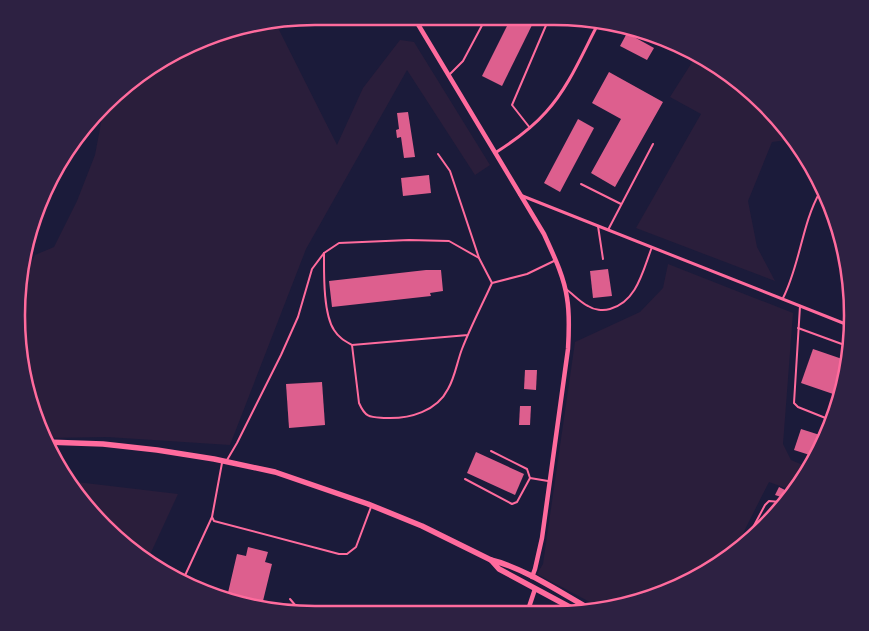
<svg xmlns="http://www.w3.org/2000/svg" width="869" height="631" viewBox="0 0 869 631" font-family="'Noto Serif',serif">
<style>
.green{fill:#2a1e3b}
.building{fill:#dd5f8e}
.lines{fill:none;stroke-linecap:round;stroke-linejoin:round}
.service{stroke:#ff6b9d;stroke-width:2}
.minor{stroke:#ff6b9d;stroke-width:3}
.tertiary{stroke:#ff6b9d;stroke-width:4.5}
.trunk{stroke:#ff6b9d;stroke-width:5.5}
.rim{fill:none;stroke:#ff6b9d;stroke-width:2.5}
</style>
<rect width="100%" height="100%" fill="#1b1b3a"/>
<g class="green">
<polygon points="275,22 337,145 363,88 400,40 414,42 490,165 475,175 407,70 306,249 230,445 107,437 44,438 39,430 19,354 19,276 20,272 28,269 35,255 54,247 77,201 95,155 104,107 149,67 201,43 203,44 204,42 238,27"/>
<polygon points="696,56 720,67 791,133 793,139 772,142 748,201 757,247 775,281 636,228 701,114 670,97"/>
<polygon points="668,264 793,313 783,444 791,460 810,468 791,490 769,482 734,551 736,553 668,592 603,609 537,574 543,564 575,342 640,312 663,288"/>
<polygon points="68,481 178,494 148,559 78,498"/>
</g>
<g class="building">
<polygon points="512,16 536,17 502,86 482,76"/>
<polygon points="627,33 654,48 647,60 620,46"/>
<polygon points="609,72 663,102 615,187 591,173 621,119 592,103"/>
<polygon points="408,112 415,157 404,158 401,137 397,138 396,130 399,129 397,113"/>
<polygon points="578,119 594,128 560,192 544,183"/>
<polygon points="429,175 431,193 403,196 401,178"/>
<polygon points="608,269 612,296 593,298 590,271"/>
<polygon points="426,270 441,270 443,291 430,293 431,296 332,307 329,281"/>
<polygon points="813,349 848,361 836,395 801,383"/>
<polygon points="525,370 537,370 536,390 524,389"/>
<polygon points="322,382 325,425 289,428 286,384"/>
<polygon points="520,406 531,406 530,425 519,425"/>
<polygon points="801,429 823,436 816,457 794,450"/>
<polygon points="476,452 524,474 515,495 467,473"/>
<polygon points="779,487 789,492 784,498 775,495"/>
<polygon points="248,547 268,552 265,562 272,564 262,605 227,597 237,554 246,556"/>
</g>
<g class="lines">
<g class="service">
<polyline points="450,74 463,61 487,16"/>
<polyline points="530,128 512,105 550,16"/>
<polyline points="438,154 450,171 479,258"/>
<polyline points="581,184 621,204"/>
<polyline points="598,226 603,259"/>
<polyline points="608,230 653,144"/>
<path d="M324,253C324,273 323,313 334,330C339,338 345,341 352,345"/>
<path d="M566,289C573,294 580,302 588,306C594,310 603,311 610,309C637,302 643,270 652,247"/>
<path d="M783,298C800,265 802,223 820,192"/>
<polyline points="800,306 794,403 798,407 828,419"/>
<polyline points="798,328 850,347"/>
<path d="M468,335L352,345L359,403C366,419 371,417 386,418C410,419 437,411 448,389C455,377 457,362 462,349C471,326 482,305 492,283L527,274L556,260"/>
<polyline points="491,451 527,469 530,478"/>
<polyline points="227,460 237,443 281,355 298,317 312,269 324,253 339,243 409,240 449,241 479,258 492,283"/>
<polyline points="222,463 212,517 214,521 339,554 347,554 356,547 371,507"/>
<polyline points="465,479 512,504 517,502 530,478 548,481"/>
<polyline points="750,537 749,535 765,505 769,501 780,502"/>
<polyline points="182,582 212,517"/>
<polyline points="290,599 301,612 305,614"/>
</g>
<g class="minor">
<path d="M495,153C514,141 531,129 546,112C569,87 583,52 599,22"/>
<polyline points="520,195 848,325"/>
</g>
<g class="tertiary">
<path d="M413,16L544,234C553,254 564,276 567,298C570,315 569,332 568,349L542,538L535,569L532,577"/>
<polyline points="527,613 535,589"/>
</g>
<g class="trunk">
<path d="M46,442L103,444L157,450L214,459L275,472L368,504L422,526L491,560C525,568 564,595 595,612"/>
<polyline points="491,560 499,569 579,612"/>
</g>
</g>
<path d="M0 0H869V631H0ZM315 25H554A290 290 0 0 1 844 315V316A290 290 0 0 1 554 606H315A290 290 0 0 1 25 316V315A290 290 0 0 1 315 25Z" fill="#2d2142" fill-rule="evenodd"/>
<path class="rim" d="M315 25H554A290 290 0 0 1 844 315V316A290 290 0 0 1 554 606H315A290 290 0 0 1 25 316V315A290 290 0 0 1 315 25Z"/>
</svg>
